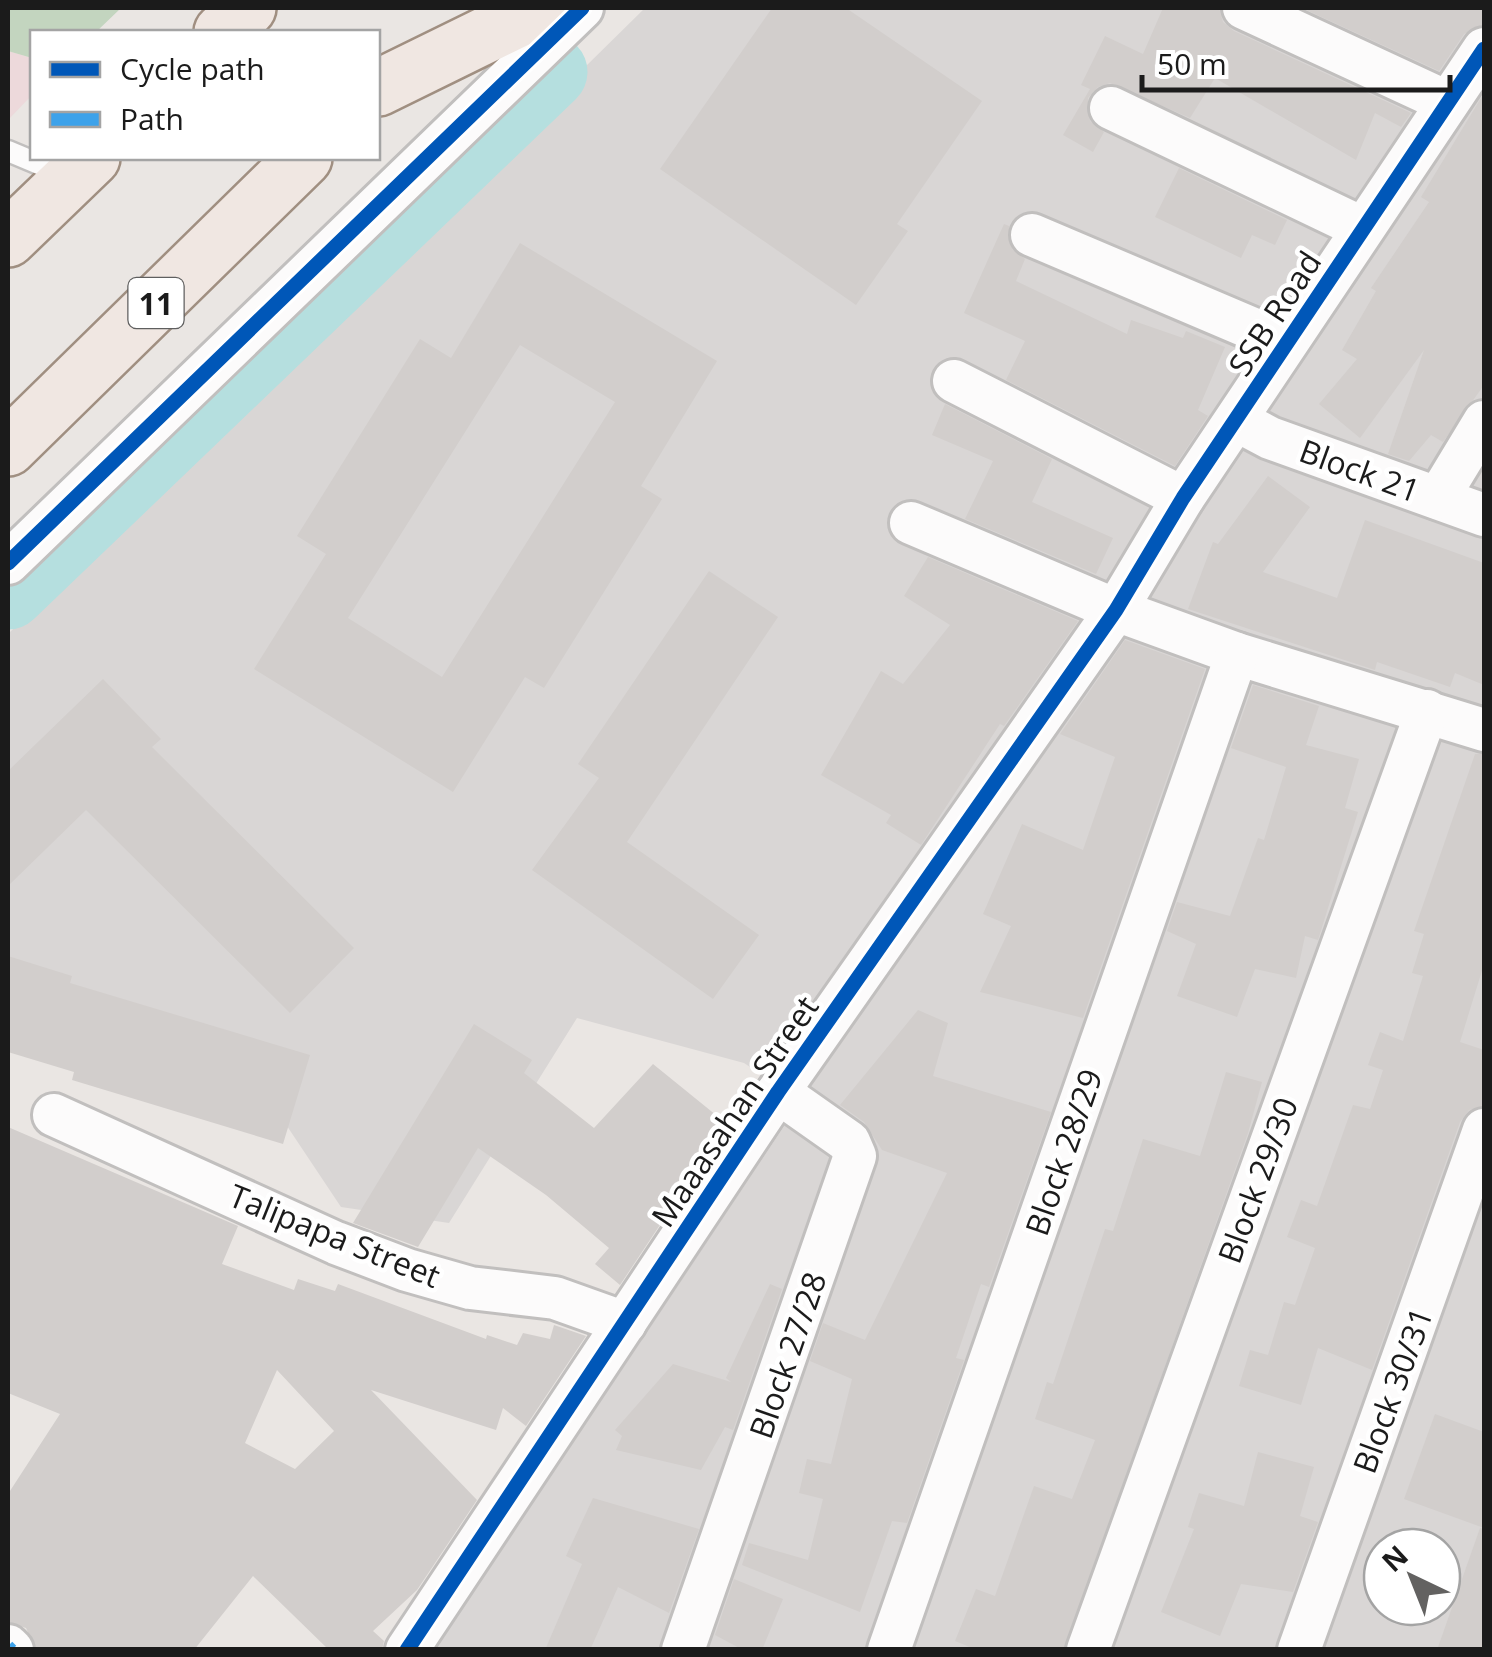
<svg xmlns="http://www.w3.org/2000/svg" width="1492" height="1657" viewBox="0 0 1492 1657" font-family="'Open Sans',sans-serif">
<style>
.residential{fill:#d9d6d5;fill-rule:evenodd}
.commercial{fill:#edd9db}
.cemetery{fill:#c3d5bf}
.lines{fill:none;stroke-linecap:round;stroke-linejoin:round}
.river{stroke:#b5dfdf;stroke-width:75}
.building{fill:#d2cecc;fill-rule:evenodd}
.lane-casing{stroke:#c1bfbe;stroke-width:25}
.street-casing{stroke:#c1bfbe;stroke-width:48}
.primary-casing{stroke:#a08f81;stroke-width:60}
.lane{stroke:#fcfbfb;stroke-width:20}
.street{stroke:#fcfbfb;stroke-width:42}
.primary{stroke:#f0e7e2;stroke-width:55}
.quiet{stroke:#3da2ea;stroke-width:12;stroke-dasharray:25 12;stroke-linecap:butt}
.cycleway-casing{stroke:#fff;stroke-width:21}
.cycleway{stroke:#0057b8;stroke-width:15}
.labels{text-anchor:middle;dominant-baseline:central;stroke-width:9;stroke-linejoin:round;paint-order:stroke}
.shield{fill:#fff;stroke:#5f5f5f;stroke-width:2.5}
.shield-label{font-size:30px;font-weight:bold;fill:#1b1b1b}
.street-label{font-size:32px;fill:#1b1b1b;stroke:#fff}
</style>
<rect width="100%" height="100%" fill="#eae6e3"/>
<path class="residential" d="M645,8H1484V1649H435L801,1101L744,1063L577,1018L449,1223L341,1207L287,1126L8,1039V634ZM1382,1547H1442V1607H1382Z"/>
<polygon class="commercial" points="8,51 32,58 32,95 8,120"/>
<polygon class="cemetery" points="8,8 121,8 96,32 32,32 32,58 8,51"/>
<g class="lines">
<polyline class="river" points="8,592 550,72"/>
</g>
<g class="building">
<polygon points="772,8 846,8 982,101 897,224 908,231 856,305 660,169"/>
<polygon points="1163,8 1219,8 1223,22 1234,31 1411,113 1401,127 1375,113 1356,160 1215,78 1190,118 1110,83 1098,87 1088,98 1090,121 1104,132 1093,152 1063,135 1090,89 1081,85 1105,36 1143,54"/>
<polygon points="1302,8 1484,8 1484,24 1464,34 1439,71"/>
<polygon points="1484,93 1484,385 1443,442 1431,435 1409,461 1388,454 1424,350 1360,438 1319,404 1357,359 1342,350 1376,291 1371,288 1429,202 1421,197"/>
<polygon points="1179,168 1287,220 1275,245 1252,235 1241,258 1155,217"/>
<polygon points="1004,224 1009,226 1012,249 1025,259 1016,281 1127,334 1131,320 1183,338 1186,331 1225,347 1198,410 1208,416 1175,466 1006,380 1025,341 964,313"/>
<path d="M520,243L717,361L641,486L662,499L544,688L525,677L453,792L254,669L326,554L297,536L420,339L451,358ZM520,345L615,402L442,677L348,618Z"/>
<polygon points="945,404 1052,459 1032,502 1113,538 1096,574 965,519 993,461 932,435"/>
<polygon points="1268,476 1310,507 1263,572 1337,598 1365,520 1484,563 1484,685 1455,673 1450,687 1377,662 1375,670 1188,609 1213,542 1218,544"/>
<polygon points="928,557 1078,621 1004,726 1000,724 921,845 886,823 891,815 821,775 881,671 903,684 950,625 904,596"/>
<polygon points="709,571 778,617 627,842 759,935 713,999 532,870 599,778 578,764"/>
<polygon points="1125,640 1205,669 1083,1018 980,992 1011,926 983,914 1022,824 1083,850 1115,757 1060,734"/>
<polygon points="103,679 161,739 152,747 354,948 290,1013 86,810 8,886 8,771"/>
<polygon points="1253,685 1319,706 1306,745 1359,759 1345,808 1358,812 1318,940 1305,936 1296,978 1255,969 1237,1017 1177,996 1196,944 1167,931 1177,902 1230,916 1258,838 1264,840 1286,767 1231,748"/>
<polygon points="1475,754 1484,754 1484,964 1460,1042 1484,1050 1484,1106 1469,1110 1460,1122 1372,1370 1318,1348 1301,1405 1239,1386 1250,1350 1268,1355 1284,1302 1295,1305 1315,1248 1287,1237 1301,1200 1317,1206 1353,1105 1370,1109 1383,1070 1368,1065 1380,1032 1403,1041 1423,976 1412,973 1424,934 1414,931"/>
<polygon points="8,956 72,976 70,983 310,1055 283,1144 72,1080 74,1072 8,1052"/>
<polygon points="918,1010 948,1023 933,1076 1051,1112 989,1287 981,1284 956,1358 964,1360 907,1523 892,1521 860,1612 742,1565 749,1543 808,1560 823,1499 799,1493 807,1459 831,1464 852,1379 810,1361 823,1323 865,1340 947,1173 882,1150 864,1122 840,1105"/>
<polygon points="474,1024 532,1060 524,1073 594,1128 653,1064 727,1124 620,1285 595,1264 609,1248 546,1195 478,1148 418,1247 353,1223"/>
<polygon points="1226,1072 1262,1082 1248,1133 1064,1650 977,1650 955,1641 976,1589 995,1596 1034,1486 1072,1499 1095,1440 1035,1419 1047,1382 1053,1384 1105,1229 1113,1231 1143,1139 1200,1156"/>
<path d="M8,1127L238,1226L222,1264L294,1290L298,1279L335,1291L338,1284L486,1339L487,1335L517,1345L523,1333L550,1339L554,1325L586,1336L526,1426L503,1408L496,1430L371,1390L477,1500L417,1590L373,1631L384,1641L382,1650H329L253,1576L194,1650H36L26,1628L8,1622V1494L60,1414L8,1393ZM277,1370L334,1431L295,1469L245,1443Z"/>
<polygon points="770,1284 782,1289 733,1430 725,1427 701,1470 616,1450 622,1436 615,1430 673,1364 731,1382 726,1378"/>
<polygon points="1435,1414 1484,1432 1484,1528 1404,1499"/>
<polygon points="1258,1452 1314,1467 1300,1516 1318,1522 1293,1592 1241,1584 1220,1636 1161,1612 1194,1529 1188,1527 1199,1493 1244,1506"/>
<polygon points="593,1498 699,1529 669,1613 618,1587 590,1650 545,1650 582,1564 566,1556"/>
<polygon points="1480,1528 1484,1529 1484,1650 1437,1650"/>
<polygon points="734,1579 783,1599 762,1650 743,1650 715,1635"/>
</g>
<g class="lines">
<g class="lane-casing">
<polyline id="lane" points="8,151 70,177"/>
</g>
<g class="street-casing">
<g id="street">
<polyline points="1244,8 1447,102"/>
<polyline points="1111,108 1362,228"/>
<polyline points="1032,235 1286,343"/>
<polyline points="954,381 1183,498"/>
<polyline points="1238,421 1270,438 1484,515"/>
<polyline points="1438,498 1484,422"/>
<polyline points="911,523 1116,610 1237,654 1484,730"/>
<polyline points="8,563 582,8"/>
<polyline points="54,1115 336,1243 407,1270 470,1288 555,1298 625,1323"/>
<polyline points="8,1646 12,1650"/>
<polyline points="407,1650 778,1092 1116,610 1183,498 1484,49"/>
<polyline points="683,1650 855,1156 849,1142 778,1092"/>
<polyline points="889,1650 1237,654"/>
<polyline points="1088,1650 1427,711"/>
<polyline points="1299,1650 1484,1130"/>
</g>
</g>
<g class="primary-casing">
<g id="primary">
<polyline points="222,32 248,8"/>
<polyline points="378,88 541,8"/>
<polyline points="8,239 92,158"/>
<polyline points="8,448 304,158"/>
</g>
</g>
<use href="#lane" class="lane"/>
<use href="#street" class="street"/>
<use href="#primary" class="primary"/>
<polyline class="quiet" points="8,1646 12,1650"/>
<g class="cycleway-casing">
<g id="cycleway">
<polyline points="8,563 582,8"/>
<polyline points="407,1650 778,1092 1116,610 1183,498 1484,49"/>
</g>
</g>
<use href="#cycleway" class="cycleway"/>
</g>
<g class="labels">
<rect class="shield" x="128.5" y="278" width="55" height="50" rx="8"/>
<g class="shield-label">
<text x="156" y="303">11</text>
</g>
<g class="street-label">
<text transform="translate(1274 313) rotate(-57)">SSB Road</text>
<text transform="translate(1360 470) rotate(20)">Block 21</text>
<text transform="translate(734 1111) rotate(-56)">Maaasahan Street</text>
<text transform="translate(1063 1152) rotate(-71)">Block 28/29</text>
<text transform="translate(1257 1180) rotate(-70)">Block 29/30</text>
<text transform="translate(335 1235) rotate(22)">Talipapa Street</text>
<text transform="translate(787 1355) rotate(-71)">Block 27/28</text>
<text transform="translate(1392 1390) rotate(-70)">Block 30/31</text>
</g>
</g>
<rect width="1492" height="1657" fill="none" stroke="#1b1b1b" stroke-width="20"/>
<rect x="30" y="30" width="350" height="130" fill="#ffffff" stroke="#a4a4a4" stroke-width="2.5"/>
<rect x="50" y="62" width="50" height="15" fill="#0057b8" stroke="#a4a4a4" stroke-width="2.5"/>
<text x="120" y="80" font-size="30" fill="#1b1b1b">Cycle path</text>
<rect x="50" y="112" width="50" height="15" fill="#3da2ea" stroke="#a4a4a4" stroke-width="2.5"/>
<text x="120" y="130" font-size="30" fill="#1b1b1b">Path</text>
<g transform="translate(1412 1577) rotate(317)"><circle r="48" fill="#ffffff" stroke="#a4a4a4" stroke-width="2.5"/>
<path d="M0-8L18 38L0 25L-18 38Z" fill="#636261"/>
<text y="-15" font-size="28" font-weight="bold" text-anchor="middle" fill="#1b1b1b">N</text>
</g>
<path d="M1142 75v15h308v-15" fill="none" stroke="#1b1b1b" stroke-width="5"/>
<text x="1157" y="75" font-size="30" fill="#1b1b1b" stroke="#ffffff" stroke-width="8" paint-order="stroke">50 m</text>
</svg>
